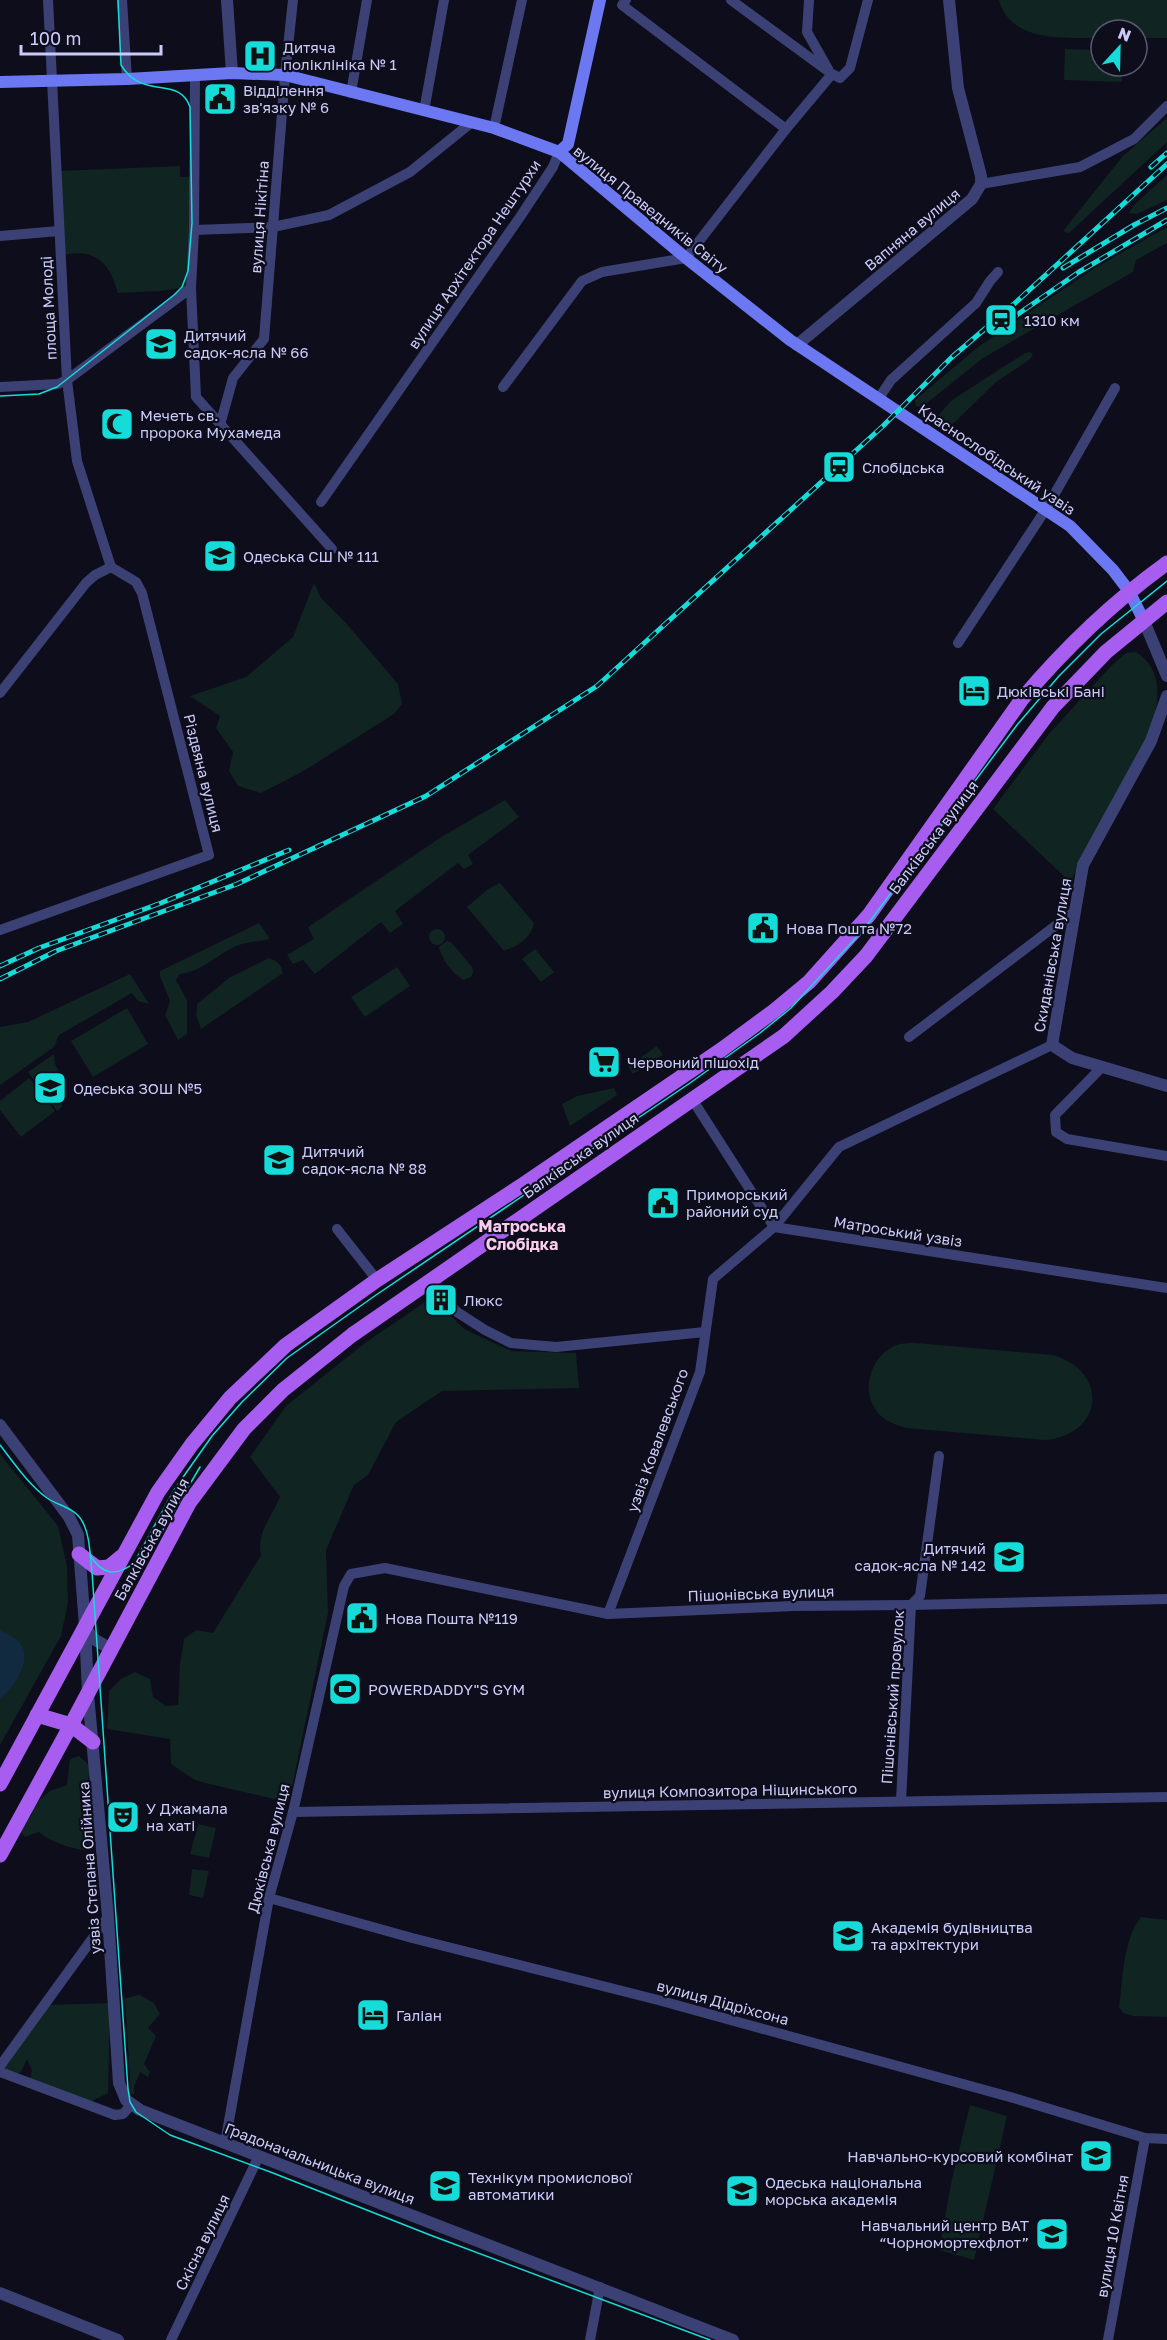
<svg xmlns="http://www.w3.org/2000/svg" width="1167" height="2340" viewBox="0 0 1167 2340" font-family="'Golos Text',sans-serif">
<style>
.green{fill:#102421}
.water{fill:#112a3f}
.lines{fill:none;stroke-linecap:round;stroke-linejoin:round}
.minor{stroke:#3c4175;stroke-width:10}
.tertiary{stroke:#3c4175;stroke-width:12}
.secondary{stroke:#6b78f1;stroke-width:12}
.primary{stroke:#a75def;stroke-width:15}
.tram{stroke:#15dcd8;stroke-width:1.5}
.rail-casing{stroke:#15dcd8;stroke-width:5}
.rail{stroke:#0d0d1b;stroke-width:3;stroke-dasharray:9;stroke-linecap:butt}
.labels{text-anchor:middle;dominant-baseline:central;stroke-width:4.5;stroke-linejoin:round;paint-order:stroke}
.poi-label{font-size:15px;fill:#cbcbfa;stroke:#0d0d1b;text-anchor:start}
.street-label{font-size:15px;fill:#cbcbfa;stroke:#0d0d1b}
.neighbourhood-label{font-size:16px;font-weight:bold;fill:#facdef;stroke:#0d0d1b}
</style>
<rect width="100%" height="100%" fill="#0d0d1b"/>
<g class="green">
<path d="M999,0H1167V38H1137V30H1101V38C1067,37 1011,44 999,0Z"/>
<polygon points="1065,49 1101,50 1101,66 1122,66 1122,82 1064,80"/>
<polygon points="1167,118 1167,142 1069,233 1063,231 1123,156"/>
<path d="M180,166V177H193L189,287L160,291L118,293C113,276 106,258 86,254C78,252 68,254 61,255L59,171Z"/>
<polygon points="1167,175 1167,200 1137,214 1129,213 1134,205"/>
<polygon points="1167,227 1167,243 1136,260 1133,272 983,358 922,407 916,406 915,400 978,347 1031,311 1095,268"/>
<polygon points="1030,352 1033,355 1029,360 995,383 956,421 948,427 941,424 937,417 952,400 1025,353"/>
<polygon points="314,583 321,598 346,623 398,684 402,704 394,714 302,772 261,793 238,786 229,771 233,752 216,728 220,716 190,696 246,677 293,637"/>
<path d="M1136,652C1167,672 1158,708 1148,739L1070,882L993,809L1048,735L1111,666L1126,653Z"/>
<polygon points="505,800 519,817 468,855 473,864 464,869 458,863 395,911 403,924 390,933 381,922 315,974 303,960 293,964 287,955 314,939 308,927 443,836"/>
<path d="M500,883L534,923C531,938 518,946 504,951L467,907L488,889Z"/>
<path d="M259,923L270,939C258,942 243,942 232,948C213,958 202,971 180,974L176,980L187,1000V1034L178,1040L165,1015L170,1001L160,976V971Z"/>
<circle cx="437" cy="937" r="8"/>
<path d="M447,941L451,942L472,967L473,972L471,977L464,980C453,975 441,958 439,947Z"/>
<polygon points="535,949 554,972 541,982 522,959"/>
<path d="M269,958C277,961 281,964 283,973L201,1029L196,1015L197,1004L229,978Z"/>
<polygon points="397,967 410,986 365,1017 351,997"/>
<polygon points="130,974 149,1004 138,1001 132,993 59,1035 54,1047 0,1085 0,1027 28,1022"/>
<polygon points="127,1008 148,1044 93,1077 71,1041"/>
<polygon points="657,1046 663,1055 633,1074 628,1066"/>
<polygon points="54,1054 55,1064 59,1072 62,1107 57,1111 28,1072"/>
<polygon points="29,1078 55,1111 21,1137 0,1110 0,1101"/>
<polygon points="614,1088 617,1095 570,1126 562,1104 577,1096"/>
<path d="M432,1297L464,1329L511,1351L576,1353L579,1388L442,1391L396,1422L368,1475L354,1485L326,1550L328,1613L292,1787L287,1797L279,1800L209,1784L195,1780L171,1764L170,1739L107,1729L109,1691L121,1679L135,1672L150,1679L153,1697L166,1706L178,1705L180,1664L184,1639L196,1630L213,1633L261,1555C256,1532 272,1517 280,1497L250,1457L286,1406L365,1343Z"/>
<path d="M916,1343L1053,1355C1110,1372 1103,1435 1045,1440L907,1428C896,1425 886,1422 878,1413C859,1390 871,1355 897,1345C903,1343 910,1343 916,1343Z"/>
<polygon points="0,1454 58,1526 67,1566 68,1602 61,1636 0,1745"/>
<path d="M79,1756L87,1763L90,1769L84,1801L88,1814L87,1828L91,1851C76,1850 51,1843 39,1832L25,1837L21,1832L23,1824L32,1815L33,1805L50,1791L67,1785L70,1759Z"/>
<polygon points="198,1824 216,1828 209,1858 190,1854"/>
<polygon points="192,1869 209,1871 203,1898 189,1895"/>
<path d="M1141,1917L1167,1920V2017L1134,2016L1123,2013L1119,2007C1123,1979 1123,1939 1141,1917Z"/>
<polygon points="140,1995 154,2003 160,2014 148,2028 156,2036 144,2064 150,2072 148,2077 140,2072 134,2087 134,2094 131,2094 125,1998"/>
<polygon points="110,2003 108,2093 90,2102 30,2080 32,2070 27,2059 21,2072 16,2074 3,2069 46,2005"/>
<polygon points="970,2105 1007,2116 974,2260 939,2250 952,2179"/>
</g>
<path class="water" d="M0,1630C7,1634 15,1637 20,1643C34,1660 13,1688 0,1699Z"/>
<g class="lines">
<g class="minor">
<polyline points="48,0 67,380 77,461 111,567"/>
<polyline points="122,0 127,79"/>
<polyline points="626,0 622,5 786,129"/>
<polyline points="731,0 832,74 840,78 850,68 868,0"/>
<polyline points="809,0 807,32 828,69"/>
<polyline points="195,75 194,230 191,288 196,397 332,549"/>
<polyline points="351,93 367,0"/>
<polyline points="424,111 444,0"/>
<polyline points="494,128 522,0"/>
<polyline points="981,184 1080,167 1134,139 1167,106"/>
<polyline points="194,230 273,227 329,215 410,172 472,122"/>
<polyline points="0,236 59,231"/>
<polyline points="0,387 58,384 67,380 191,288"/>
<polyline points="503,387 582,281 602,272 686,258 786,129 832,74"/>
<polyline points="879,398 891,380 976,303 990,281 998,272"/>
<polyline points="220,425 233,378 264,339 285,75 293,0"/>
<polyline points="321,502 520,217 553,167 559,152"/>
<polyline points="958,643 1046,509 1115,388"/>
<polyline points="0,693 86,583 95,575 111,567"/>
<polyline points="0,930 209,855 142,593 136,582 111,567"/>
<polyline points="909,1037 1075,911"/>
<polyline points="1101,1068 1055,1115 1056,1132 1067,1139 1167,1156"/>
<polyline points="692,1099 774,1227 1167,1288"/>
<polyline points="337,1229 377,1280"/>
<polyline points="430,1282 457,1312 485,1330 511,1343 556,1347 705,1332"/>
<polyline points="608,1614 700,1372 713,1279 774,1227 839,1147 1052,1045"/>
<polyline points="901,1801 911,1605 920,1596 939,1456"/>
<polyline points="293,1812 1167,1797"/>
<polyline points="269,1898 412,1938 658,2000 1017,2099 1145,2138 1167,2139"/>
<polyline points="0,2066 108,1917"/>
<polyline points="0,2072 115,2115 123,2114 131,2105"/>
<polyline points="225,2143 269,1898 293,1812 344,1586 351,1574 385,1568 608,1614 794,1606 911,1605 1167,1599"/>
<polyline points="171,2340 259,2156"/>
<polyline points="590,2340 600,2287"/>
<polyline points="1108,2340 1145,2138"/>
</g>
<g class="tertiary">
<polyline points="227,0 232,73"/>
<polyline points="797,345 972,199 981,184 981,176 958,88 949,0"/>
<polyline points="1144,621 1167,676"/>
<polyline points="1167,696 1151,741 1083,865 1052,1045 1072,1058 1167,1086"/>
<polyline points="0,1425 69,1517 78,1535 85,1626 88,1694 108,1917 119,2083 126,2100 140,2110 733,2340"/>
<polyline points="86,1627 92,1638 111,1649"/>
<polyline points="0,2293 118,2340"/>
</g>
<g class="secondary">
<polyline points="0,82 127,79 232,73 285,75 494,128 559,152 686,258 790,340 1070,526 1113,570 1129,591 1144,621"/>
<polyline points="559,152 568,144 600,0"/>
</g>
<g class="primary">
<polyline points="79,1554 97,1568 109,1567 121,1557"/>
<polyline points="37,1715 71,1725 93,1742"/>
<path d="M0,1784L158,1492L192,1444L230,1398L286,1345L377,1280L524,1184L721,1050L774,1011L809,982L869,915L1022,699C1065,648 1113,602 1167,563"/>
<polyline points="0,1855 71,1725 189,1503 244,1429 283,1390 352,1335 784,1036 832,992 866,956 1053,707 1106,652 1167,602"/>
</g>
<g class="tram">
<path d="M0,396L39,394L57,387L174,295L182,287L188,271L192,223L190,107C179,75 143,101 121,65L118,0"/>
<path d="M0,1445C14,1463 28,1484 47,1498C59,1506 75,1508 82,1521C90,1534 90,1556 92,1572L128,2089L130,2102L136,2112L170,2135L273,2173L430,2235L710,2340"/>
<polyline points="151,1550 200,1467"/>
<path d="M90,1555C102,1575 116,1577 134,1563L174,1490L212,1436L242,1402L287,1358L376,1295L690,1083L760,1033L791,1008L864,929L1017,725L1059,676L1101,634L1167,581"/>
</g>
<g class="rail-casing">
<g id="rail">
<polyline points="1151,167 1167,153"/>
<polyline points="1063,268 1134,225 1167,208"/>
<polyline points="995,330 1079,272 1167,220"/>
<polyline points="0,966 39,948 161,903 289,850"/>
<polyline points="0,979 56,951 237,884 426,796 597,686 883,426 952,357 1014,304 1167,164"/>
</g>
</g>
<use href="#rail" class="rail"/>
</g>
<defs>
<g id="hospital-square" transform="scale(1.725)"><rect x="-9" y="-9" width="18" height="18" rx="4" fill="#15dcd8" stroke="#0d0d1b"/><path d="M-5-5h3v3.5h4V-5h3V5h-3V1.5h-4V5h-3Z" fill="#111"/></g>
<g id="civic-square" transform="scale(1.725)"><rect x="-9" y="-9" width="18" height="18" rx="4" fill="#15dcd8" stroke="#0d0d1b"/><path d="M-.6-6.5H3V-4.5H.6V-3L4-1V1h2V6H-6V1h2V-1L-.6-3ZM-1.2 2.5V6h2.4V2.5Z" fill="#111"/></g>
<g id="station-square" transform="scale(1.725)"><rect x="-9" y="-9" width="18" height="18" rx="4" fill="#15dcd8" stroke="#0d0d1b"/><path d="M-3-6H3Q5-6 5-4V2Q5 4 3 4L4.5 6H3L1.5 4h-3L-3 6H-4.5L-3 4Q-5 4-5 2V-4Q-5-6-3-6ZM-3.5-4v3h7v-3ZM-3.5 1v1.5H-2V1ZM2 1v1.5H3.5V1Z" fill="#111"/></g>
<g id="school-square" transform="scale(1.725)"><rect x="-9" y="-9" width="18" height="18" rx="4" fill="#15dcd8" stroke="#0d0d1b"/><path d="M0-5L7-2L0 1L-7-2ZM-4 1L0 2.5L4 1V4Q0 6-4 4Z" fill="#111"/></g>
<g id="mosque-square" transform="scale(1.725)"><rect x="-9" y="-9" width="18" height="18" rx="4" fill="#15dcd8" stroke="#0d0d1b"/><path d="M3.5-4.9A6 6 0 1 0 3.5 4.9A5 5 0 1 1 3.5-4.9Z" fill="#111"/></g>
<g id="hotel-square" transform="scale(1.725)"><rect x="-9" y="-9" width="18" height="18" rx="4" fill="#15dcd8" stroke="#0d0d1b"/><path d="M-6-4.5h1.5V1H6V5H4.5V3h-9V5H-6ZM-4 0a1.8 1.8 0 1 1 3.6 0ZM.5 0V-2.5h3Q6-2.5 6 0Z" fill="#111"/></g>
<g id="supermarket-square" transform="scale(1.725)"><rect x="-9" y="-9" width="18" height="18" rx="4" fill="#15dcd8" stroke="#0d0d1b"/><path d="M-6-5.5h2.5l.6 2H6L4.5 2H-2.5L-4.4-4H-6ZM-1.5 3.2a1.3 1.3 0 1 0 .1 0ZM3 3.2a1.3 1.3 0 1 0 .1 0Z" fill="#111"/></g>
<g id="building-square" transform="scale(1.725)"><rect x="-9" y="-9" width="18" height="18" rx="4" fill="#15dcd8" stroke="#0d0d1b"/><path d="M-4-6H4V6H1V3H-1V6H-4ZM-2.5-4.3h1.7v1.8h-1.7ZM.8-4.3h1.7v1.8H.8ZM-2.5-1h1.7V.8h-1.7ZM.8-1h1.7V.8H.8Z" fill="#111"/></g>
<g id="stadium-square" transform="scale(1.725)"><rect x="-9" y="-9" width="18" height="18" rx="4" fill="#15dcd8" stroke="#0d0d1b"/><path d="M0-5a6.5 5 0 1 0 0 10a6.5 5 0 1 0 0-10ZM-3.5-1.8h7v3.6h-7Z" fill="#111"/></g>
<g id="theatre-square" transform="scale(1.725)"><rect x="-9" y="-9" width="18" height="18" rx="4" fill="#15dcd8" stroke="#0d0d1b"/><path d="M-5-5.5Q0-4 5-5.5V0Q5 5 0 6Q-5 5-5 0ZM-3.3-2.5H-1v1.5H-3.3ZM1-2.5H3.3v1.5H1ZM-2.8 1Q0 5.5 2.8 1Z" fill="#111"/></g>
<g id="university-square" transform="scale(1.725)"><rect x="-9" y="-9" width="18" height="18" rx="4" fill="#15dcd8" stroke="#0d0d1b"/><path d="M0-5L7-2L0 1L-7-2ZM-4 1L0 2.5L4 1V4Q0 6-4 4Z" fill="#111"/></g>
</defs>
<g fill-rule="evenodd">
<use href="#hospital-square" x="260" y="56"/>
<use href="#civic-square" x="220" y="99"/>
<use href="#station-square" x="1001" y="320"/>
<use href="#school-square" x="161" y="344"/>
<use href="#mosque-square" x="117" y="424"/>
<use href="#station-square" x="839" y="467"/>
<use href="#school-square" x="220" y="556"/>
<use href="#hotel-square" x="974" y="691"/>
<use href="#civic-square" x="763" y="928"/>
<use href="#supermarket-square" x="604" y="1062"/>
<use href="#school-square" x="50" y="1088"/>
<use href="#school-square" x="279" y="1160"/>
<use href="#civic-square" x="663" y="1203"/>
<use href="#building-square" x="441" y="1300"/>
<use href="#school-square" x="1009" y="1557"/>
<use href="#civic-square" x="362" y="1618"/>
<use href="#stadium-square" x="345" y="1689"/>
<use href="#theatre-square" x="123" y="1817"/>
<use href="#university-square" x="848" y="1936"/>
<use href="#hotel-square" x="373" y="2015"/>
<use href="#university-square" x="1096" y="2156"/>
<use href="#university-square" x="445" y="2186"/>
<use href="#university-square" x="742" y="2191"/>
<use href="#university-square" x="1052" y="2234"/>
</g>
<g class="labels">
<g class="poi-label">
<text x="283" y="47">Дитяча<tspan x="283" dy="17">поліклініка № 1</tspan></text>
<text x="243" y="90">Відділення<tspan x="243" dy="17">зв'язку № 6</tspan></text>
<text x="1024" y="320">1310 км</text>
<text x="184" y="335">Дитячий<tspan x="184" dy="17">садок-ясла № 66</tspan></text>
<text x="140" y="415">Мечеть св.<tspan x="140" dy="17">пророка Мухамеда</tspan></text>
<text x="862" y="467">Слобідська</text>
<text x="243" y="556">Одеська СШ № 111</text>
<text x="997" y="691">Дюківські Бані</text>
<text x="786" y="928">Нова Пошта №72</text>
<text x="627" y="1062">Червоний пішохід</text>
<text x="73" y="1088">Одеська ЗОШ №5</text>
<text x="302" y="1151">Дитячий<tspan x="302" dy="17">садок-ясла № 88</tspan></text>
<text x="686" y="1194">Приморський<tspan x="686" dy="17">районий суд</tspan></text>
<text x="464" y="1300">Люкс</text>
<text x="986" y="1548" text-anchor="end">Дитячий<tspan x="986" dy="17">садок-ясла № 142</tspan></text>
<text x="385" y="1618">Нова Пошта №119</text>
<text x="368" y="1689">POWERDADDY"S GYM</text>
<text x="146" y="1808">У Джамала<tspan x="146" dy="17">на хаті</tspan></text>
<text x="871" y="1927">Академія будівництва<tspan x="871" dy="17">та архітектури</tspan></text>
<text x="396" y="2015">Галіан</text>
<text x="1073" y="2156" text-anchor="end">Навчально-курсовий комбінат</text>
<text x="468" y="2177">Технікум промислової<tspan x="468" dy="17">автоматики</tspan></text>
<text x="765" y="2182">Одеська національна<tspan x="765" dy="17">морська академія</tspan></text>
<text x="1029" y="2225" text-anchor="end">Навчальний центр ВАТ<tspan x="1029" dy="17">“Чорномортехфлот”</tspan></text>
</g>
<g class="street-label">
<text transform="translate(651 209) rotate(39)">вулиця Праведників Світу</text>
<text transform="translate(259 217) rotate(-86)">вулиця Нікітіна</text>
<text transform="translate(912 229) rotate(-40)">Вапняна вулиця</text>
<text transform="translate(474 254) rotate(-56)">вулиця Архітектора Нештурхи</text>
<text transform="translate(48 308) rotate(-93)">площа Молоді</text>
<text transform="translate(997 459) rotate(34)">Краснослобідський узвіз</text>
<text transform="translate(204 773) rotate(76)">Різдвяна вулиця</text>
<text transform="translate(933 837) rotate(-53)">Балківська вулиця</text>
<text transform="translate(1052 955) rotate(-80)">Скиданівська вулиця</text>
<text transform="translate(580 1155) rotate(-35)">Балківська вулиця</text>
<text transform="translate(898 1231) rotate(9)">Матроський узвіз</text>
<text transform="translate(657 1440) rotate(-70)">узвіз Ковалевського</text>
<text transform="translate(151 1539) rotate(-61)">Балківська вулиця</text>
<text transform="translate(761 1593) rotate(-2)">Пішонівська вулиця</text>
<text transform="translate(892 1697) rotate(-86)">Пішонівський провулок</text>
<text transform="translate(730 1790) rotate(-1)">вулиця Композитора Ніщинського</text>
<text transform="translate(268 1848) rotate(-76)">Дюківська вулиця</text>
<text transform="translate(89 1868) rotate(-94)">узвіз Степана Олійника</text>
<text transform="translate(723 2002) rotate(15)">вулиця Дідріхсона</text>
<text transform="translate(320 2163) rotate(21)">Градоначальницька вулиця</text>
<text transform="translate(1112 2236) rotate(-80)">вулиця 10 Квітня</text>
<text transform="translate(202 2242) rotate(-64)">Cкісна вулиця</text>
</g>
<g class="neighbourhood-label">
<text x="522" y="1226">Матроська<tspan x="522" dy="18">Слобідка</tspan></text>
</g>
</g>
<g transform="translate(1119 48) rotate(22)"><circle r="28" fill="#0d0d1b" stroke="#595974" stroke-width="1.5"/>
<path d="M0-4.5L10 22L0 15L-10 22Z" fill="#15dcd8"/>
<text y="-9" font-size="16" font-weight="bold" text-anchor="middle" fill="#cbcbfa">N</text>
</g>
<path d="M21 45v9h140v-9" fill="none" stroke="#cbcbfa" stroke-width="3"/>
<text x="30" y="45" font-size="18" fill="#cbcbfa" stroke="#0d0d1b" stroke-width="4.5" paint-order="stroke">100 m</text>
</svg>
